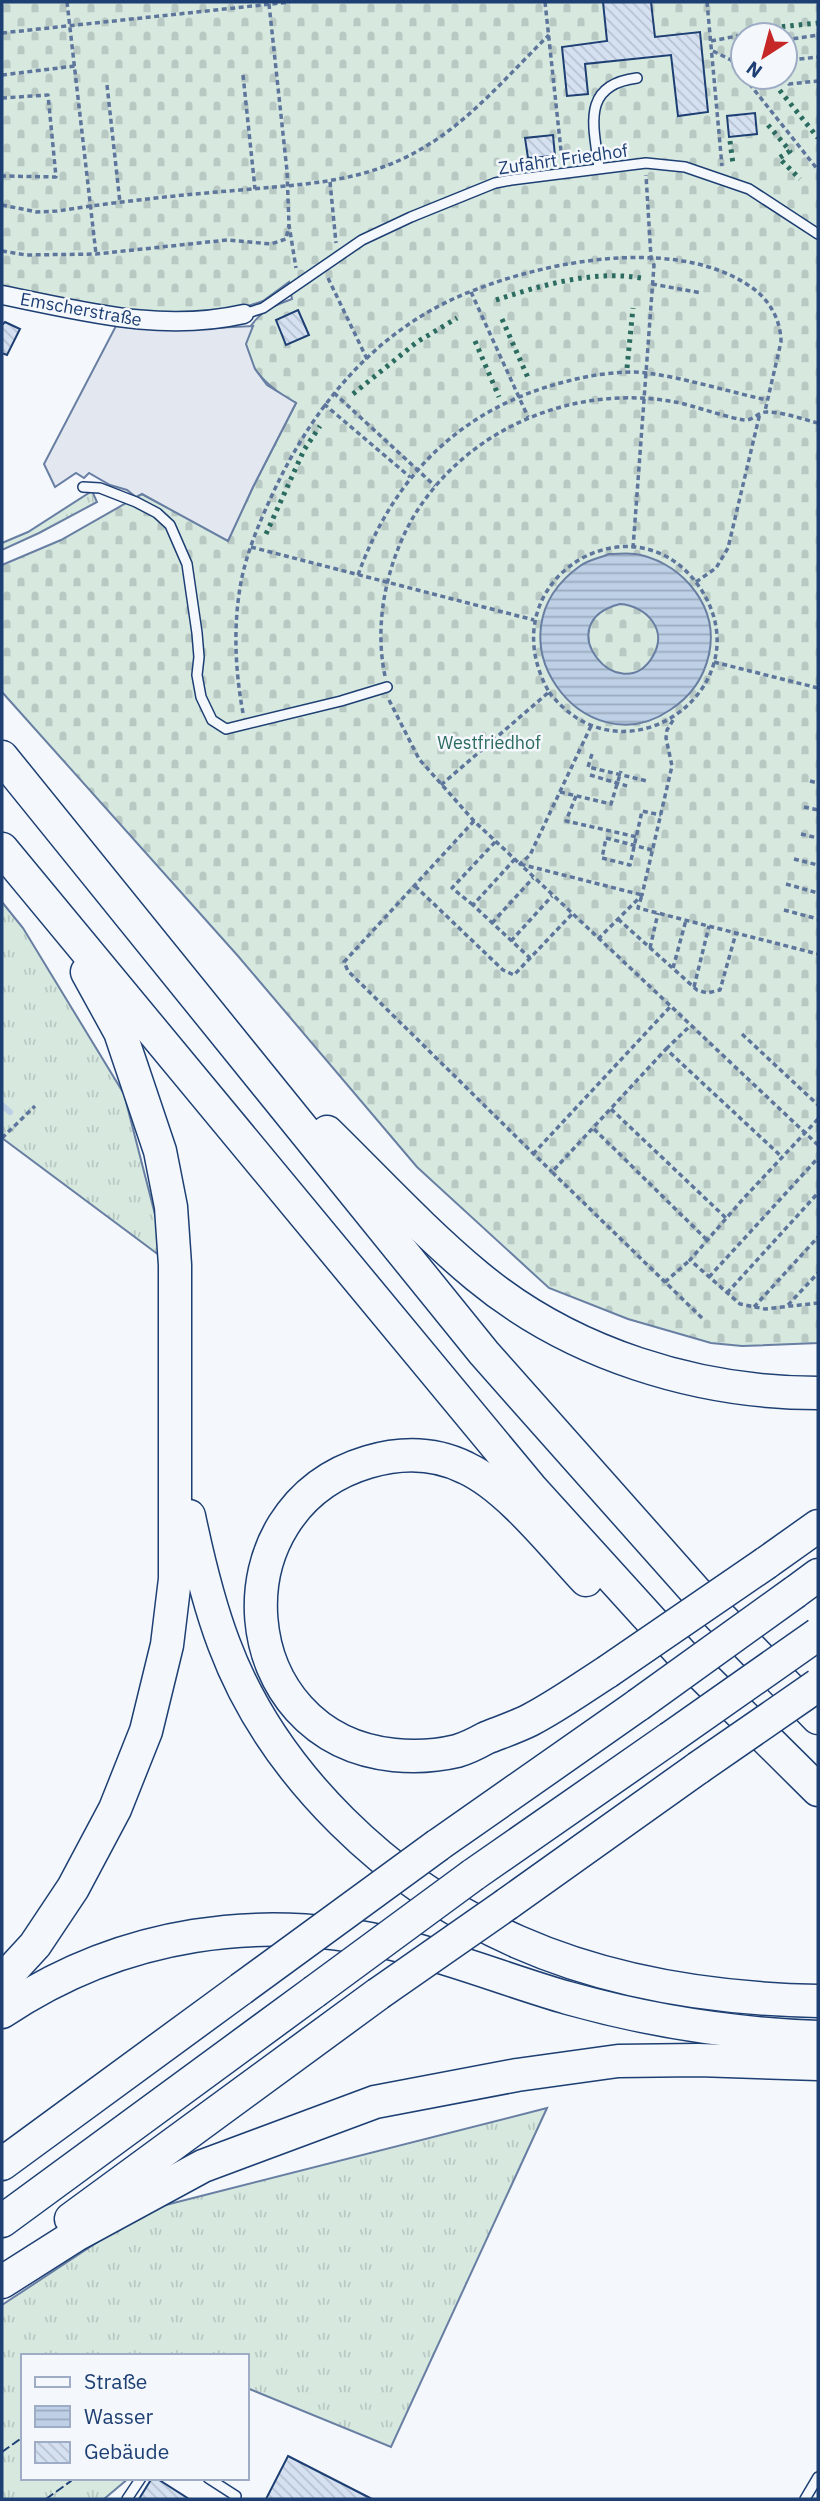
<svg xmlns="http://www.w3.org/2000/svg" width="820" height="2501" viewBox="0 0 820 2501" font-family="'IBM Plex Sans',sans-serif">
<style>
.grass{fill:url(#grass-tufts);stroke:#687fa3;stroke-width:2}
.cemetery{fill:url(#cemetery-stones);stroke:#687fa3;stroke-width:2;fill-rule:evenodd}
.parking{fill:#e3e8f0;stroke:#687fa3;stroke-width:2}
.water{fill:url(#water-rules);stroke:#687fa3;stroke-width:2;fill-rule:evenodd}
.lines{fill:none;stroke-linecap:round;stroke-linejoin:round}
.stream{stroke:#bed0e5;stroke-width:6}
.building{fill:url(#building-back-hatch);stroke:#1d3f73;stroke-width:2}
.lane-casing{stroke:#1d3f73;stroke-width:12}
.street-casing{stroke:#1d3f73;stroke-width:21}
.highway-casing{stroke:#1d3f73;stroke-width:35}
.path{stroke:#5e769c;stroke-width:3.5;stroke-dasharray:5 3.5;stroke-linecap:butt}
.lane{stroke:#f4f7fb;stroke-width:9}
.street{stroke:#f4f7fb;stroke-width:18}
.highway{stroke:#f4f7fb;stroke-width:32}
.highway-bridge-casing{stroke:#1d3f73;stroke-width:35;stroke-linecap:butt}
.highway-bridge{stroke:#f4f7fb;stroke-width:32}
.hedge{stroke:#2c6c60;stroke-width:5;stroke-dasharray:3.5 5;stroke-linecap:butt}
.fence{stroke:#1d3f73;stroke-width:2;stroke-dasharray:9 3.5;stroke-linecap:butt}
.labels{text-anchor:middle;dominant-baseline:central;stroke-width:5;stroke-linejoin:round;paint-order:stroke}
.street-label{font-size:18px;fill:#1d3f73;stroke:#f4f7fb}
.park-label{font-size:18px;fill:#2c6c60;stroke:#f4f7fb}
</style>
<defs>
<pattern id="grass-tufts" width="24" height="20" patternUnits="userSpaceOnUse" patternTransform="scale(1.75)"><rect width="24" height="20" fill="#d7e8df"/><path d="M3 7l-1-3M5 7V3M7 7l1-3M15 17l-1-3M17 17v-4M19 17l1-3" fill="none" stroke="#b8c8c3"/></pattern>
<pattern id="cemetery-stones" width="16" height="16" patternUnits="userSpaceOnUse" patternTransform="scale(1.75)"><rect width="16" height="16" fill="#d7e8df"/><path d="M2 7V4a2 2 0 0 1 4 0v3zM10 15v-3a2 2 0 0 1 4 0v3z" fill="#b8c8c3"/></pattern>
<pattern id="water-rules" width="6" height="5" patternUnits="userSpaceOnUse" patternTransform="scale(1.75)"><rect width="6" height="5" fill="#bed0e5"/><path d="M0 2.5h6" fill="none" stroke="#9aaabe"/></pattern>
<pattern id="building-back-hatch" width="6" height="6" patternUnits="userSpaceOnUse" patternTransform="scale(1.75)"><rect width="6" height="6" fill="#d5e0f0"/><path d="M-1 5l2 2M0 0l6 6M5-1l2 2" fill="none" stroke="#b6c1d1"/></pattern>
</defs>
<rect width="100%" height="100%" fill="#f4f7fb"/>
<g class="grass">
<polygon points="92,491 97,502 39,533 2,550 2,543 28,532"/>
<polygon points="2,902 23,928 124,1094 167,1261 2,1138"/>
<polygon points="547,2108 391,2447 247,2388 247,2356 23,2356 23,2478 129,2478 104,2499 2,2499 2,2305 146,2210"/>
</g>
<path class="cemetery" d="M2,2H818V1343L742,1346L711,1343L628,1319L549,1288L417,1167L238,956L2,692V565L61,540L142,494L228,540L253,487L296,403C261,385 220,343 267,310C275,305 284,302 292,299L289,282L263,301L230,312L149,316L2,290ZM743,35H785V77H743Z"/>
<polygon class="parking" points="117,324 192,329 253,326 246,344 255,369 267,385 296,403 253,487 228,541 142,494 136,497 127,490 110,485 89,473 84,478 76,473 55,487 44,464"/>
<path class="water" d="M609,554C620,554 631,552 641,555C685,566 719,608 709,654C704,678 690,697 670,710C584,769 483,635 580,566C588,560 600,558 609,554ZM620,604C647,606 668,630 653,656C621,711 546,623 620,604Z"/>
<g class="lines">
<polyline class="stream" points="2,1105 10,1112"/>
</g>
<g class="building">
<polygon points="603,2 651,2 655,37 700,32 708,112 678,116 671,55 585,64 588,94 567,96 562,47 607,41"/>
<polygon points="755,113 757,134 729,137 727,116"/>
<polygon points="553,135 555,156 528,158 525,138"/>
<polygon points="298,310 309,335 286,345 276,320"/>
<polygon points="5,322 20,329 7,355 2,353 2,325"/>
<polygon points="288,2456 372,2499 266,2499"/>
<polygon points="152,2478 156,2478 189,2499 139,2499"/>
</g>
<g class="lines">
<g class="lane-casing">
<g id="lane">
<path d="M599,168C594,127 580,85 637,78"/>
<polyline points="244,314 263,308 362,240 411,217 495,183 511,180 646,163 685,167 749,189 818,234"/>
<polyline points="83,487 100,488 136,502 157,513 170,525 187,564 197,633 199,657 197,675 201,697 212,720 226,729 341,701 387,687"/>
<polyline points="208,2478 236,2496 234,2499"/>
<polyline points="127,2499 141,2478"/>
<polyline points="805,2499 818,2477"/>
</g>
</g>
<g class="street-casing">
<path id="street" d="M2,295C84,311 160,333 244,314"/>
</g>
<g class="highway-casing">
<g id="highway">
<polyline points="2,757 484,1353 697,1593 818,1718"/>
<polyline points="2,849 531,1488 687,1660 818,1790"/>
<path d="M327,1132C376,1180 424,1232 477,1276C571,1354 697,1393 818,1393"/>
<path d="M189,1516C198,1559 208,1602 224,1644C273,1775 391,1886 518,1942C611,1983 717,1999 818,2001"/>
<polyline points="766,1563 818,1526"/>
<path d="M586,1580C553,1545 509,1488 466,1468C434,1452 402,1452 368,1462C213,1508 230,1738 394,1755C414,1757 436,1756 457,1751C467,1748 477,1743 486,1738C501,1732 516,1727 530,1720C557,1706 582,1688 607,1672"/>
<polyline points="795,1592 818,1575"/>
<polyline points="438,1845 638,1705"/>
<polyline points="473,1875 670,1738"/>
<polyline points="507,1904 698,1768"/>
<polyline points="2,1981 35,1945 73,1888 115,1809 146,1731 167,1645 175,1579 175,1265 171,1207 160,1151 120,1032 87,972"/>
<path d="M2,2012C121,1932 263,1911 401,1946C458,1960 512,1982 568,1998C650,2021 733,2034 818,2037"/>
<polyline points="2,2164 241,1989"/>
<polyline points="71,2219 378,1994"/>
<polyline points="2,2221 314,1992"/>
<polyline points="2,2282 76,2235 203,2166 375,2102 517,2075 618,2061 698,2060 818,2064"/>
</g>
</g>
<g class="path">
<polyline points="67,2 96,254"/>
<polyline points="545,2 562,160"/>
<polyline points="707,2 722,166"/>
<polyline points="269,4 287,171 289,225 296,268"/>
<polyline points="2,33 290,2"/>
<polyline points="785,40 818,35"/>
<polyline points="711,41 753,33 754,35"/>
<polyline points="713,51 731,60 743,76"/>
<polyline points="791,60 818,57"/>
<polyline points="2,75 75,66"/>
<polyline points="243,75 255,189"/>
<polyline points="744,77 818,170"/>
<polyline points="783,77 789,84 818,81"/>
<polyline points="107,85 120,203"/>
<polyline points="2,98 48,95 56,177 3,176 2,182"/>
<polyline points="330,182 336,243"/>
<path d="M2,205L37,212L57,211C122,201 188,194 253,189C319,183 374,180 431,143C474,116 512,71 549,35"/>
<polyline points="2,251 26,255 96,254 227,240 271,244 286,239 289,225"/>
<polyline points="328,278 367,359"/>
<polyline points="652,284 702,293"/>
<polyline points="471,292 528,417"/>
<polyline points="334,393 435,486"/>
<polyline points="324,404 410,477"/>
<polyline points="251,547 534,620"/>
<polyline points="633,548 654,265 651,258 646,175"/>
<path d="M358,575C394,475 462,407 568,381C590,375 624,370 647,373C685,378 730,392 767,400"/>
<polyline points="696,582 716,568 728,548 760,413"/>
<polyline points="714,662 818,688"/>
<path d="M385,676C374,624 386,567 411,521C463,430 572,383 675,402C689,404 737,421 747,420C754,419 759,412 766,412C783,412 802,419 818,423"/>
<polyline points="389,700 419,759 474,821 520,864 642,895 638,908 818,954"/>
<path d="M243,713C235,670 233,625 241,582C247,551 260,521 273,493C311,411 369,338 453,299C532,263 671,234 748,285C768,297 781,319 781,342L765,411"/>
<polyline points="591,726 530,855 520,864 818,1145"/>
<polyline points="592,754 588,767 647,781"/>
<polyline points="590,775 627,786"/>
<polyline points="810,781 818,783"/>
<path d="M441,785L549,692C486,581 632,493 698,585C769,684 625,791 549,692"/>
<polyline points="560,792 611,804 621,771"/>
<polyline points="576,796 566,821 637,837"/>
<polyline points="804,807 818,810"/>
<polyline points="474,821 344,962 348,971 552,1172"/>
<polyline points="801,834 818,838"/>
<path d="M652,850L606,838L602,858L630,865C634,847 638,829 642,811L661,815"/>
<polyline points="515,859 473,905 530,958"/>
<polyline points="794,859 818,865"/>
<polyline points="786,884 818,893"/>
<polyline points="415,886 503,970 514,975 572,914"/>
<polyline points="473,905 452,888 496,841"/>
<polyline points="784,910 818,919"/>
<polyline points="618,919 697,990 707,993 720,990 736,933"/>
<polyline points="492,923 533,878"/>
<polyline points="598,939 642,895 672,766 666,738 667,730 675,717"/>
<polyline points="511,941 552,896"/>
<polyline points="650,948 658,913"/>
<polyline points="673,968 686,920"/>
<polyline points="694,987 709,926"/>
<polyline points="742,1034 818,1105"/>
<polyline points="666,1049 690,1026"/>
<polyline points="611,1109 726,1218"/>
<polyline points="818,1119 743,1199 690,1260 740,1304 765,1309 818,1303"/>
<polyline points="594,1129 707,1240"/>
<polyline points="2,1138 35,1106"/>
<polyline points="533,1154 670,1007"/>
<polyline points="709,1277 818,1158"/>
<polyline points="665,1282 690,1260"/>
<polyline points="727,1293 818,1193"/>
<polyline points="788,1305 818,1273"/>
<polyline points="754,1307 818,1237"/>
<polyline points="702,1318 552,1172 666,1049 782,1157"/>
</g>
<use href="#lane" class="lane"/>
<use href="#street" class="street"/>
<use href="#highway" class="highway"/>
<g class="highway-bridge-casing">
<g id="highway-bridge">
<polyline points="607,1672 766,1563"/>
<polyline points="638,1705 795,1592"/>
<polyline points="670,1738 818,1634"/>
<polyline points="698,1768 818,1685"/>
<polyline points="241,1989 438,1845"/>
<polyline points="314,1992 473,1875"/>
<polyline points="378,1994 507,1904"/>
</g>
</g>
<use href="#highway-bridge" class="highway-bridge"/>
<g class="hedge">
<polyline points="748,30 818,23"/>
<polyline points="742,43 743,45"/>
<polyline points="769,77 818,138"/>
<polyline points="768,125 790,151 779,158 800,179"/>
<polyline points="730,141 733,164"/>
<path d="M496,300C542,285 593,270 641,278"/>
<polyline points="502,319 529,380"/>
<polyline points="475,341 499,397"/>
<polyline points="627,368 633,308"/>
<polyline points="353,394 417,342 457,318"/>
<polyline points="266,534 304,450 320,426"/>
</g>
<g class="fence">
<polyline points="2,2452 23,2437"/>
<polyline points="46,2499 71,2481 69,2478"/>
</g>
</g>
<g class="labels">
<g class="street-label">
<text transform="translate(563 159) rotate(-8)">Zufahrt Friedhof</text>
<text transform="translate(81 309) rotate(10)">Emscherstraße</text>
</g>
<g class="park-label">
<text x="489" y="742">Westfriedhof</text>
</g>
</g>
<rect width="820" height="2501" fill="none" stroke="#1d3f73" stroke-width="7"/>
<rect x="21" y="2354" width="228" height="126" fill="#f4f7fb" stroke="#9eadc5" stroke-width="2"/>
<rect x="35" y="2377" width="35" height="10" fill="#f4f7fb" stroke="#9eadc5" stroke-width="2"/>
<text x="84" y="2389" font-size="21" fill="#1d3f73">Straße</text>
<rect x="35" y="2406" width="35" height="21" fill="url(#water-rules)" stroke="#9eadc5" stroke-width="2"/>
<text x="84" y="2424" font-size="21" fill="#1d3f73">Wasser</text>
<rect x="35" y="2442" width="35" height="21" fill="url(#building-back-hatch)" stroke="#9eadc5" stroke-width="2"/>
<text x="84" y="2459" font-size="21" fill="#1d3f73">Gebäude</text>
<g transform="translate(764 56) rotate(216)"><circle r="33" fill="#f4f7fb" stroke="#9eadc5" stroke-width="2"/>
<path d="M0-5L12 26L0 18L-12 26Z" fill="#c62828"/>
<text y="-10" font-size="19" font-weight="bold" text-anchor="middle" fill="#1d3f73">N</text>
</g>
</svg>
